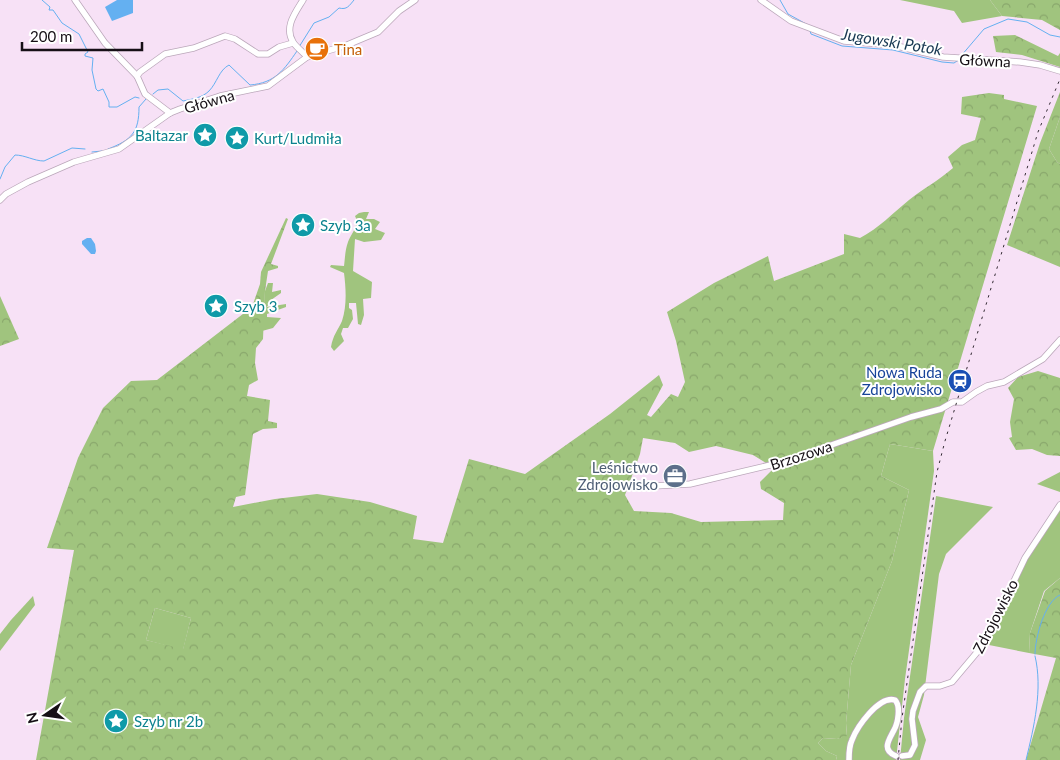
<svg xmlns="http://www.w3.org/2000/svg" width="1060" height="760" viewBox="0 0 1060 760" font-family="Lato,sans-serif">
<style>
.grass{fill:#a0c47e}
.forest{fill:url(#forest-crowns);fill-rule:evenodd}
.water{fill:#64b0f1}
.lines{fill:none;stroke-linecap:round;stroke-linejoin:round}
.stream{stroke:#64b0f1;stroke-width:1}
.minor-casing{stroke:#bba7ba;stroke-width:7}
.minor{stroke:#fff;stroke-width:5.5}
.rail{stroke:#342b34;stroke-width:1;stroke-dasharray:2.5 5;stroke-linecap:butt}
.labels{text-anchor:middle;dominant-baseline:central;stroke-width:4;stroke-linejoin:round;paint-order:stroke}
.food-label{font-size:15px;fill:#c56008;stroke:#fff;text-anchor:start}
.street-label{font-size:15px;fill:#160f16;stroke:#fff}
.culture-label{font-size:15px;fill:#0d838f;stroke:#fff;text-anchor:start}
.transit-label{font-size:15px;fill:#164399;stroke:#fff;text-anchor:end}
.service-label{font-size:15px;fill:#4e5e75;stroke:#fff;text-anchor:end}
.water-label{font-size:16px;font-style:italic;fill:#193953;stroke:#fff}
</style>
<defs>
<pattern id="forest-crowns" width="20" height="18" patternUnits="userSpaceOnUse" patternTransform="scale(1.25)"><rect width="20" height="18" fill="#a0c47e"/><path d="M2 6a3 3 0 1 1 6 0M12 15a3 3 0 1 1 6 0" fill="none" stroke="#89a76c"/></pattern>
</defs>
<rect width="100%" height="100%" fill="#f7e1f6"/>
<g class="grass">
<polygon points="900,0 990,0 1002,16 962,23 954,11"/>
<polygon points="1060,117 1060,164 1057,162 1049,149"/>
<path d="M364,212H369L366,219H374L380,222L375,229L385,233L381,240L364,242L355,239L353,271L372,282L371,298L363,299L364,315L361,325L358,324L356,303H349V308L352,310L353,319L348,328H343L341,334L344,341L334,351L331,347C333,335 338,330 342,321C347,306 346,289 344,273L330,267L331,265L344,266C345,259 345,250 348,242C351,233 360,226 355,216L359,213Z"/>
<polygon points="268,283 273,283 272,292 281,290 281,293 271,300 267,307 286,304 286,307 267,314 267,317 281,318 273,328 262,331 265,291"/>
<polygon points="890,444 933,451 934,471 905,679 896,760 836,760 837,756 826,751 818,743 823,738 837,739 847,735 846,723 851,665 892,561 909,490 881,476"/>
<polygon points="1060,472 1060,492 1037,484"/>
<polygon points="936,496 993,507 946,554 939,574 924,695 918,717 926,740 920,760 900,760 904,718"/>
<polygon points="1060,508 1060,578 1044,591 1030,633 1029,653 984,644 1015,577"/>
<polygon points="33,596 35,605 0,651 0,634 11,620"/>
<polygon points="155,608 191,618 183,650 146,640"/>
</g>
<g class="forest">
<polygon points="990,0 1060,0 1060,30 1042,20 1002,16"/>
<polygon points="1015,35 1058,56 1060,53 1060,67 1022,55 996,52 993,36"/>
<polygon points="1060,92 1060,117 1049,149 1057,162 1060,164 1060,267 1007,245 1040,143"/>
<path d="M989,93L1004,95V99L1037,106L933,451L890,444L881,476L909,490L892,561L851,665L846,723L847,736L837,739L823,738L818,743L826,751L837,756L836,760H36L74,550L47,548L78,458L103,408L131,381L157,380L252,307L260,284L261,272L286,218L288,219L271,264L278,266V268L268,271L265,291L263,339L256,348L255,363L258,380L249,385L247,396L270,400L268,421L277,423V428L263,429L253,434L245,495L236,497L233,507L275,499L317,494L370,502L417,516L413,539L443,543L469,459L525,474L610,414L659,375L663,385L647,415L651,417L671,394L678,397L685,382L676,341L667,312L714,283L768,256L774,281L844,254V234L860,238C879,228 893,213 909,200C924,188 938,181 953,168L948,157L962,145L975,140L981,118L961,114L962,97ZM643,438L675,443L689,452L716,446L753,455L774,468L760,482L761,489L784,503L783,520L701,522L671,513L634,511L625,495L640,454ZM155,608L191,618L183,649L146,640Z"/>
<polygon points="0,296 19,339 0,346"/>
<polygon points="1038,371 1060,378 1060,456 1047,455 1032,449 1016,450 1009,438 1012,437 1010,422 1014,399 1008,388 1018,377"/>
<polygon points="1060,578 1060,760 1026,760 1056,658 1029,653 1030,633 1045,591"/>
</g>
<g class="water">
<polygon points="117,0 133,0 133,13 112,21 105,7"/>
<polygon points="87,238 91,238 95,244 96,251 95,254 91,254 82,244 82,241"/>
</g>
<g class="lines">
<g class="stream">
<polyline points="42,0 50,7 49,10 53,10 62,23 79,34 88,52 85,54 85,56 93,58 92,70 96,89 98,91 103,89 109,102 109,107 117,107 135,97 139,98"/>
<polyline points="780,0 788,14 808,25"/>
<polyline points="810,31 811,34 842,46 893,50 942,62 954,63 957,61"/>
<path d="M299,47L314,23L329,17L339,8C347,10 349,6 354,0"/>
<polyline points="961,56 984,29 1008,19 1027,22 1050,35 1060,37"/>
<path d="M153,94L158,90L168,89L183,101C192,99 202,98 209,91C217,83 219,70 229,65L250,85C275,83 284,70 297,51"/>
<path d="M108,149C132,140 139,132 139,107L146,99"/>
<polyline points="92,152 102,151"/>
<path d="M0,179L5,167L15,155C25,155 34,161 44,161L72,148L85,149"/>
<path d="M1035,654C1035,638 1045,601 1060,595"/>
<path d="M1026,760C1034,727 1043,689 1035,656"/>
</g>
<g class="minor-casing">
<g id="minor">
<polyline points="75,0 105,43 137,76"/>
<path d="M303,0C295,13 284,27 293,42C296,47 303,52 307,57"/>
<polyline points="761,0 791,21 844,41 893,45 943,57 1020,62 1040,65 1060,71"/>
<polyline points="170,113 145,94 137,76 140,72 165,54 194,48 225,36 235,39 258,54 268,54 279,47 293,43"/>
<polyline points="0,200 6,194 28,182 74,162 119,149 170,113 180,109 220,96 268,86 307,57 347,45 378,32 399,11 415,0"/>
<polyline points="635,487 690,484 783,462 911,417 941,409 953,402 962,402 976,392 987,386 1004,382 1043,359 1060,340"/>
<polyline points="902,756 910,755 915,745 912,719 913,711 920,692 926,686 940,686 952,682 984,644 1025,558 1060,505"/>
<path d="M849,760C849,753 849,746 852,740C857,727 879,695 895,700C901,706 898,723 894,730C889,740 881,750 896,756"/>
</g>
</g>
<use href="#minor" class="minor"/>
<polyline class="rail" points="898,760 902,718 937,472 945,441 1038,132 1060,79"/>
</g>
<defs>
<g id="cafe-disc" transform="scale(1.25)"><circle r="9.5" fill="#e8710a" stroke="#fff"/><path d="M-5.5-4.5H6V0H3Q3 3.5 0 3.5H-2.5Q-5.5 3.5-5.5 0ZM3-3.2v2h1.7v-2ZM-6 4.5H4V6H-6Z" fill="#fff"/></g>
<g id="sight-disc" transform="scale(1.25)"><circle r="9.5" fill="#0f9aa8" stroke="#fff"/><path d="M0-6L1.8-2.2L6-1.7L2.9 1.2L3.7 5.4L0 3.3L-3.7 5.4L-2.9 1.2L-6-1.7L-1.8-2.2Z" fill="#fff"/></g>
<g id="station-disc" transform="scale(1.25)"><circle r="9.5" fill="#1a4fb4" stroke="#fff"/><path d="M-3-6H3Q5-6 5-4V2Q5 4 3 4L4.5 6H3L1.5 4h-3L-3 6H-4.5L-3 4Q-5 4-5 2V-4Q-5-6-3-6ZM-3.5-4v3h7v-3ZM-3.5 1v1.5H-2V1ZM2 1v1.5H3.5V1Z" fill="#fff"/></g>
<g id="office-disc" transform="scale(1.25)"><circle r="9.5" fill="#5c6f8a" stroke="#fff"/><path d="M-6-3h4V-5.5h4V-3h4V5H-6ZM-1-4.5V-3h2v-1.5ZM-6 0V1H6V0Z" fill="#fff"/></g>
</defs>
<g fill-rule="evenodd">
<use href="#cafe-disc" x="317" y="49"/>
<use href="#sight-disc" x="205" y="135"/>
<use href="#sight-disc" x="237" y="138"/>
<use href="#sight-disc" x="303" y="225"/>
<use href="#sight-disc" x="216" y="306"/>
<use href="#station-disc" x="960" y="381"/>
<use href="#office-disc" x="675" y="476"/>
<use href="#sight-disc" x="116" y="721"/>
</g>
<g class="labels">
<g class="food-label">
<text x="334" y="49">Tina</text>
</g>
<g class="street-label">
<text transform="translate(985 60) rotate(3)">Główna</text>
<text transform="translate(209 101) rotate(-16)">Główna</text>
<text transform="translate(801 455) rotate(-18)">Brzozowa</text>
<text transform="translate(995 616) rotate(-63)">Zdrojowisko</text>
</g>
<g class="culture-label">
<text x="188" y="135" text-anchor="end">Baltazar</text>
<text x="254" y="138">Kurt/Ludmiła</text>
<text x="320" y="225">Szyb 3a</text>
<text x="234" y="306">Szyb 3</text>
<text x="134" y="721">Szyb nr 2b</text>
</g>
<g class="transit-label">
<text x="942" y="372">Nowa Ruda<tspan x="942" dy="17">Zdrojowisko</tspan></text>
</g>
<g class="service-label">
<text x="658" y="467">Leśnictwo<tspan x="658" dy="17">Zdrojowisko</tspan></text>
</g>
<g class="water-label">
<text transform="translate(892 41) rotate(9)">Jugowski Potok</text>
</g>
</g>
<g transform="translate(45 715) rotate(257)" stroke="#ffffff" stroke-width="4" paint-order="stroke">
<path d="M0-4L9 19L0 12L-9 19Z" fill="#160f16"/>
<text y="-8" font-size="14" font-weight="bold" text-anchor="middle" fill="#160f16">N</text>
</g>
<path d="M22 42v8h120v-8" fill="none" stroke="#160f16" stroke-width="2.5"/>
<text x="30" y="42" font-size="15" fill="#160f16" stroke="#ffffff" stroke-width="4" paint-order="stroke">200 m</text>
</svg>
